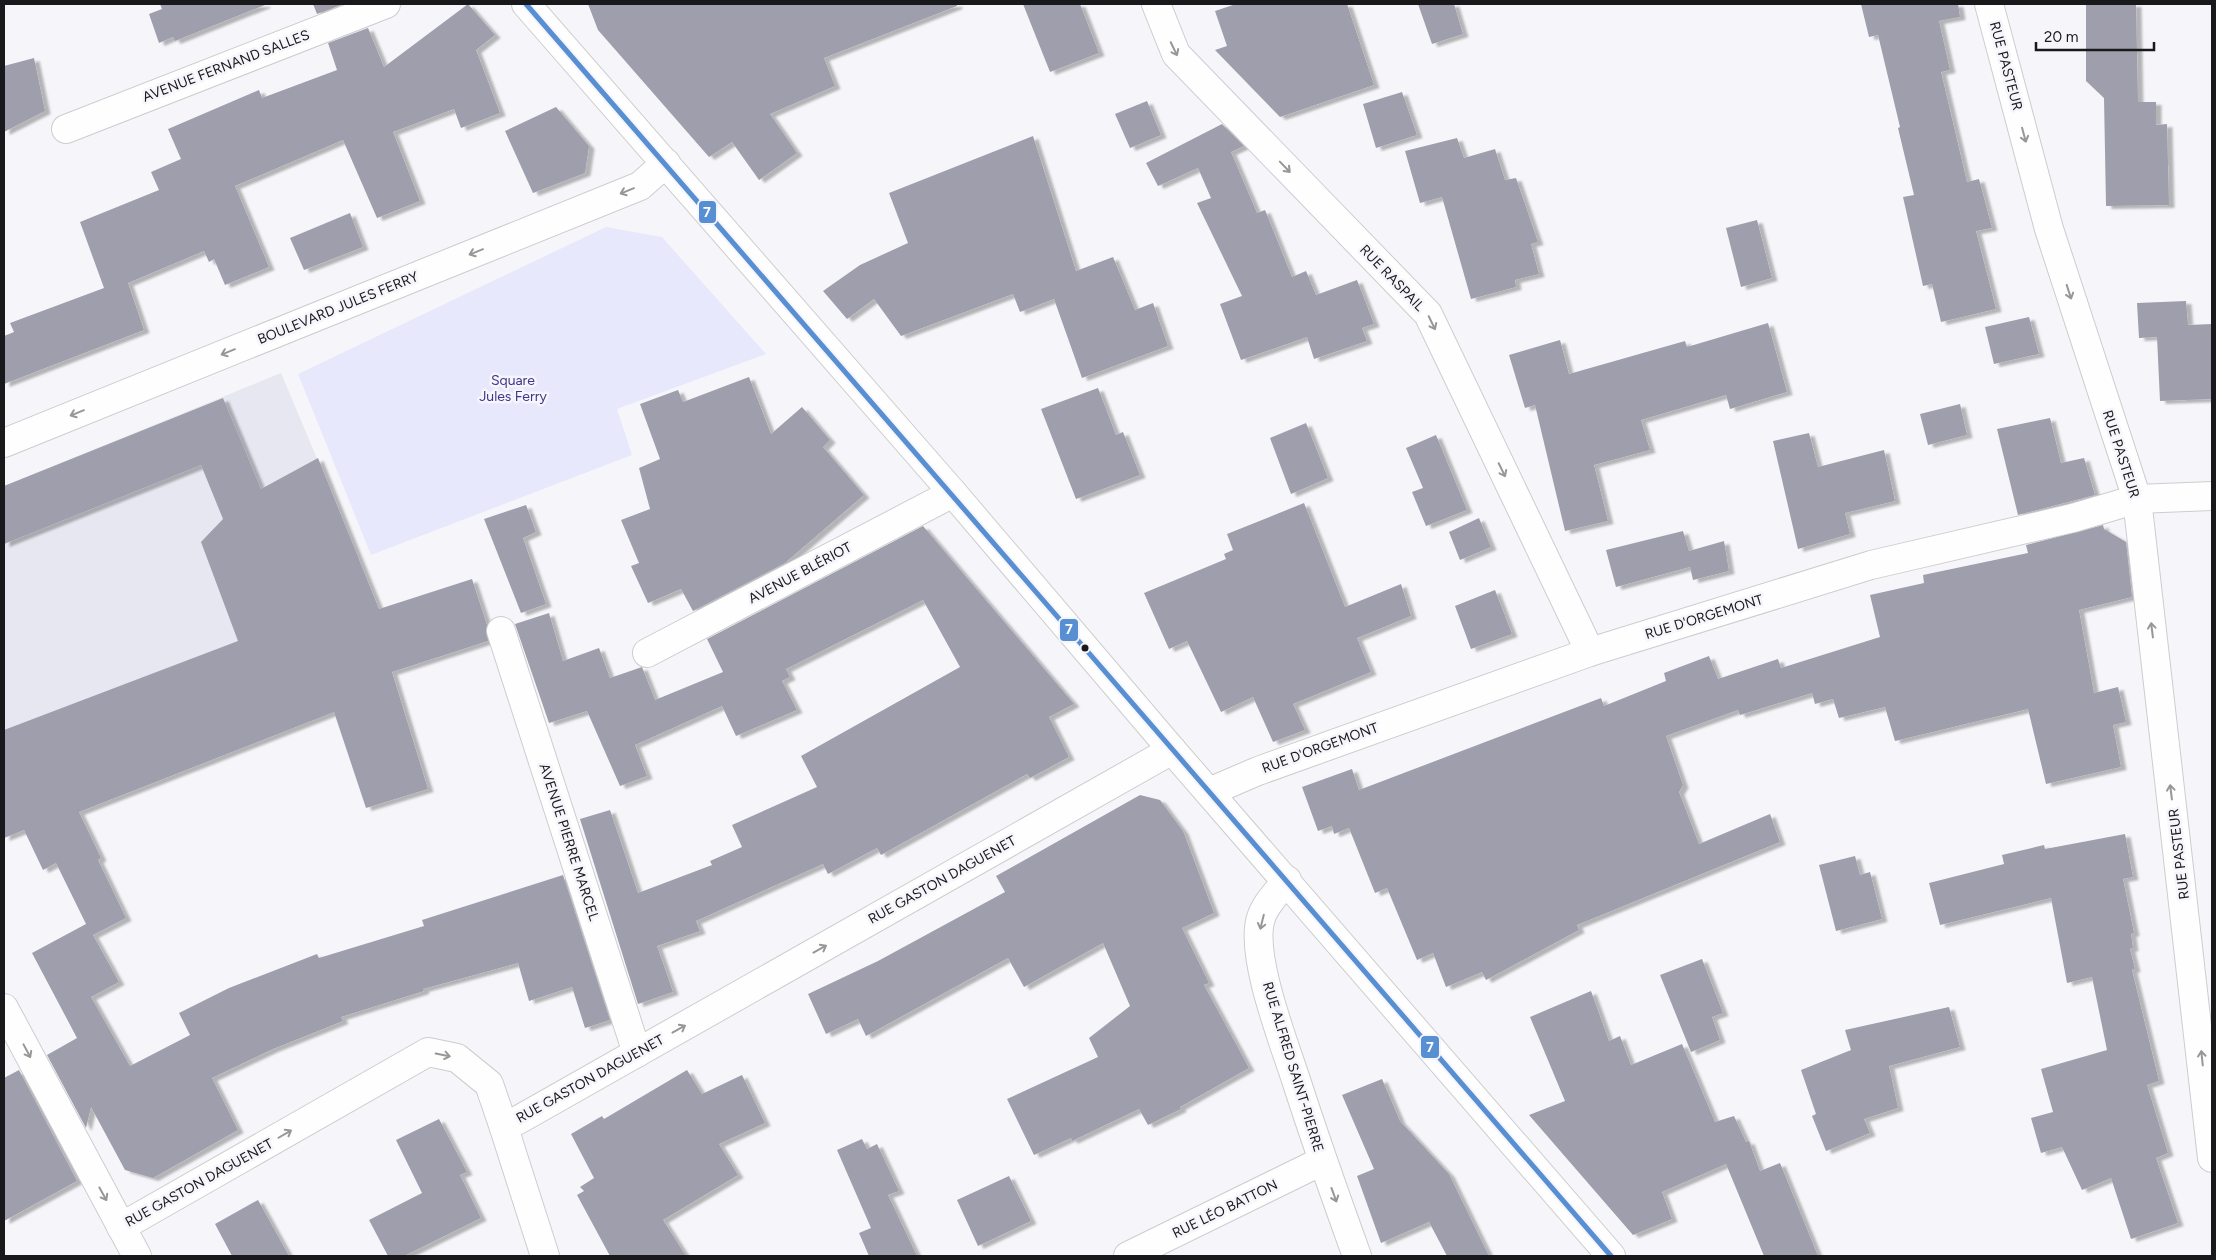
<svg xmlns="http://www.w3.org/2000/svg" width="2216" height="1260" viewBox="0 0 2216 1260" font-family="Figtree,sans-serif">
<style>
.built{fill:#e6e7f0}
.green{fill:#e7e8fb}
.building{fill:#9f9eac;filter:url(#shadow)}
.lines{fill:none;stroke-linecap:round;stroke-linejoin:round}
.minor-casing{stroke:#cdcdd0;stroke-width:30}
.major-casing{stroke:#cdcdd0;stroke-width:30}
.minor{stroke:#fefefe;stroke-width:28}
.major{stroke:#fefefe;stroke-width:28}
.bus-1-casing{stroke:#f5f5fb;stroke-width:9}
.bus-1{stroke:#588fd2;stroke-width:5}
.oneway{stroke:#979798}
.bus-dot{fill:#19191b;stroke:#f5f5fb;stroke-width:2}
.labels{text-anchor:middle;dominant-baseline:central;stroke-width:5;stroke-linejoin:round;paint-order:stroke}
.street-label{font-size:14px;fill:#19191b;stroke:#f5f5fb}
.park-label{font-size:14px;fill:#3f3589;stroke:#f5f5fb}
.line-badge{stroke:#f5f5fb;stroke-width:2}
.badge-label{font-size:14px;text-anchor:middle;font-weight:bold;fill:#fff}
</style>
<defs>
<filter id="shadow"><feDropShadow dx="5.5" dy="3" stdDeviation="1" flood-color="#0004"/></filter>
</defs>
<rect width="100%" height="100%" fill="#f6f6fa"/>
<polygon class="built" points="281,373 359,558 299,579 335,712 98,804 97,801 4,838 4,486"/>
<polygon class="green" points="606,227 662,237 766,354 617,409 632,455 371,555 298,374"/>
<g class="building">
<polygon points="160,4 265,4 265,5 175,41 173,37 159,43 149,14 162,9"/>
<polygon points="313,4 344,4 317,14"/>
<polygon points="468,4 495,35 476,50 500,113 461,128 454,109 393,132 420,201 377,218 343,140 235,186 269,267 225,285 214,259 209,262 204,251 128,283 144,330 4,384 4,336 14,332 10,323 104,288 80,222 159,190 151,172 181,159 168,129 259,90 262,98 337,70 328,43 368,28 384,67"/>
<polygon points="588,4 957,4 957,6 824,58 835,86 770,114 797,153 759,180 732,142 709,157 598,30"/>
<polygon points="1023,4 1080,4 1099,53 1050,72"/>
<polygon points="1236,4 1347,4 1374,85 1280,117 1215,50 1227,46 1215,11"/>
<polygon points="1418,4 1454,4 1463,34 1432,44"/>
<polygon points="1861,4 1958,4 1960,17 1939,21 1950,70 1941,72 1967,182 1979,179 1992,228 1976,231 1996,309 1941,322 1932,284 1923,286 1903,197 1914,195 1898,128 1900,127 1878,35 1869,37"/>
<polygon points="2086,4 2136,4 2138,102 2156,102 2156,125 2167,124 2169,205 2106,206 2104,98 2086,81"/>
<polygon points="34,58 45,111 4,132 4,66"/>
<polygon points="1402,92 1417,135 1376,148 1363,104"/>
<polygon points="1147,101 1161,135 1130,148 1115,114"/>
<polygon points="556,107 589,146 585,173 533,193 505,131"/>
<polygon points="1222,124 1244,146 1231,152 1257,213 1265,210 1292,277 1306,271 1316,295 1357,280 1374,324 1362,328 1367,341 1314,359 1307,337 1241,360 1220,304 1242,296 1197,203 1211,198 1198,168 1158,186 1146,163"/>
<polygon points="1033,136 1076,271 1113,257 1135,310 1153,303 1168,346 1082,378 1054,299 1020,312 1013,294 901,336 874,299 847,319 823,291 860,265 908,243 889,193"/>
<polygon points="1457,138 1464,158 1495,149 1505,180 1516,178 1538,242 1531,244 1539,274 1515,280 1516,287 1471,299 1442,197 1420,203 1405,151"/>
<polygon points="350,213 363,247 304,270 290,238"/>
<polygon points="1757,220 1772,278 1741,287 1726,228"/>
<polygon points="2186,301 2188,325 2212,324 2212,399 2160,401 2157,337 2139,338 2137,303"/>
<polygon points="2029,317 2039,354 1994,364 1985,327"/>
<polygon points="1768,323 1787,392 1730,409 1726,395 1641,420 1650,450 1594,465 1608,521 1565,531 1535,405 1525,408 1509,355 1560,340 1569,374 1685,341 1687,347"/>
<polygon points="749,377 771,434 802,407 830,440 823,447 864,495 785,563 693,611 681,589 648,603 631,566 639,563 621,520 650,509 639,468 660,459 640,404 678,390 683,402"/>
<polygon points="1098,388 1116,435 1123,432 1140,475 1076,499 1041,409"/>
<polygon points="223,398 261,489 318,458 379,609 472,579 487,625 488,641 392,672 428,789 366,808 334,712 79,812 101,858 98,860 126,918 93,935 119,982 91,997 130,1066 190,1035 179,1013 229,988 317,954 319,958 424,926 422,920 563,875 610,1020 585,1028 572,987 529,1001 518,963 423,989 424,991 341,1017 343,1021 273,1049 212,1078 238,1130 153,1178 125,1170 91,1107 86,1128 47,1055 77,1038 32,953 86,924 56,863 43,870 24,830 4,838 4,730 238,641 201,542 223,519 201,465 4,544 4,486"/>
<polygon points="1960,404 1967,435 1928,445 1920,414"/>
<polygon points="2050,418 2061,463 2084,458 2095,495 2018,515 1997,429"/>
<polygon points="1306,423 1328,478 1291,494 1270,438"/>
<polygon points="1809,433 1818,467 1884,450 1895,501 1845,513 1850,534 1798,549 1773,441"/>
<polygon points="1436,435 1467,510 1426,526 1412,492 1423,488 1406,448"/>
<polygon points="1304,503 1345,607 1401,584 1411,616 1357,638 1371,672 1293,704 1305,730 1273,742 1253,697 1221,712 1187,641 1169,649 1144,593 1226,559 1224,554 1233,550 1227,534"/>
<polygon points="526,505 536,532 523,538 546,604 521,613 484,519"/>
<polygon points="1479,518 1491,547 1460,560 1449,532"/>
<polygon points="2103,525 2104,529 2126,542 2132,597 2079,610 2094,693 2118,687 2126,722 2113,725 2121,767 2046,784 2028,709 1895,741 1885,707 1839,718 1833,699 1815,704 1812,693 1740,715 1738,710 1666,736 1683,785 1679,792 1699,844 1770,814 1780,842 1577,925 1579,930 1486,980 1482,972 1446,987 1433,953 1417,960 1387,888 1375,893 1349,828 1334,834 1332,826 1318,831 1302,787 1352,769 1359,790 1601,698 1604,706 1666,681 1664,673 1709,656 1718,679 1778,659 1781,668 1880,637 1870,595 1924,583 1923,575 2028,553 2026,545"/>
<polygon points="923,526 1074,704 1049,717 1069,757 1030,778 1027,774 881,855 877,848 828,874 823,864 696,921 700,931 657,946 673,992 638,1004 580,819 610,810 638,893 712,865 710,861 742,847 732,825 817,787 801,756 960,667 923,600 786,669 790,677 782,681 797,710 736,736 722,706 635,745 647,776 620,786 587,711 549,723 515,624 549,613 563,661 599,648 610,678 642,667 655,700 723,672 707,639"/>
<polygon points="1683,531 1689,551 1724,541 1729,571 1693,580 1690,567 1616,587 1606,550"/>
<polygon points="1495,590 1512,634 1471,649 1455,606"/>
<polygon points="1140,795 1160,800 1183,831 1214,913 1182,928 1209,983 1204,985 1249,1068 1180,1107 1181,1109 1148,1125 1139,1109 1072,1141 1071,1138 1034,1155 1007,1099 1098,1057 1089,1038 1130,1006 1103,943 1024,987 1008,958 866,1036 858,1019 826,1034 808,994 878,961 1005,892 996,876"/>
<polygon points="2125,834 2133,877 2123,879 2134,933 2131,934 2133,948 2130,949 2135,969 2132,970 2159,1081 2147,1085 2168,1153 2156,1158 2178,1223 2131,1239 2111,1178 2082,1190 2062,1147 2041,1153 2031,1118 2053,1112 2041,1069 2107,1050 2092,977 2067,983 2051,898 1940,925 1929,883 2004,864 2002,855 2044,845 2045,849"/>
<polygon points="1855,856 1860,875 1870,872 1882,919 1836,931 1819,865"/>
<polygon points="1702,959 1723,1013 1712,1017 1720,1040 1691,1052 1660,975"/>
<polygon points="1591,991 1609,1041 1620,1036 1631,1065 1682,1044 1715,1122 1734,1116 1746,1142 1749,1141 1760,1171 1780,1163 1818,1256 1764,1256 1726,1164 1662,1192 1672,1219 1633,1235 1529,1115 1565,1101 1530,1017"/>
<polygon points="1949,1007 1960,1047 1889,1066 1898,1108 1864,1119 1870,1133 1826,1151 1812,1116 1816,1114 1801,1070 1851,1050 1845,1030"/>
<polygon points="19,1070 77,1181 4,1221 4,1078"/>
<polygon points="687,1070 702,1094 742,1075 765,1123 719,1144 738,1175 663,1220 686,1256 610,1256 577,1195 584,1191 580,1187 594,1178 571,1134 602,1116 604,1119"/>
<polygon points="1382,1079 1400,1121 1449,1174 1489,1256 1447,1256 1429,1222 1381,1243 1357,1176 1374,1169 1342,1095"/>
<polygon points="439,1119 467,1172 460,1175 481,1218 404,1256 388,1256 369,1220 422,1193 396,1140"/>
<polygon points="862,1139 867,1149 877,1144 899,1191 888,1195 917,1256 869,1256 859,1233 871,1228 837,1150"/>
<polygon points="1009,1176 1031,1221 978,1246 957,1200"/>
<polygon points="258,1200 289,1256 232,1256 215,1224"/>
</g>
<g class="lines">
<g class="minor-casing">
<g id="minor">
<polyline points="1156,4 1176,54 1428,314 1590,652"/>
<polyline points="1989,4 2049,229 2137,499 2212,1158"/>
<polyline points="66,129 386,4"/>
<polyline points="4,443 640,186 666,163"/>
<polyline points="501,631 637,1053"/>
<polyline points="647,653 953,493"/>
<polyline points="1209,792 1258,771 1590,652 1871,565 2073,518 2137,499 2212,496"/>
<path d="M1287,880C1278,892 1265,904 1261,918C1249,954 1284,1043 1296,1080C1315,1139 1336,1198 1357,1256"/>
<polyline points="4,1008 137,1256"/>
<polyline points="504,1128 545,1256"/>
<polyline points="121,1227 428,1052 457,1058 489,1084 504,1128 1172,750"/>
<polyline points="1128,1256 1322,1161"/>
</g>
</g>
<g class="major-casing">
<polyline id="major" points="526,4 953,493 1172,750 1611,1256"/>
</g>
<use href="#minor" class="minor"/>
<use href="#major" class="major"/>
<g class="bus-1-casing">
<path id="bus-1" d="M526,4C889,420 1249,839 1611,1256"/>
</g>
<use href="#bus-1" class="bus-1"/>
</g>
<defs><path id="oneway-shaft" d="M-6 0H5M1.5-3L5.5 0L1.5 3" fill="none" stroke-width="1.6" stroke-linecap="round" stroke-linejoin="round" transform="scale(1.25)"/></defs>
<g class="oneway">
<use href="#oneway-shaft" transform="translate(1174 49) rotate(64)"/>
<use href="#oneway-shaft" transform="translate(2024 135) rotate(75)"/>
<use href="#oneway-shaft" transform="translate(1285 167) rotate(46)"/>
<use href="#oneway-shaft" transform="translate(627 191) rotate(158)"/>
<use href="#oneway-shaft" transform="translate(476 252) rotate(158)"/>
<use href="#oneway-shaft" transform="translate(2069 292) rotate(72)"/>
<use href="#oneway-shaft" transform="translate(1432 323) rotate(64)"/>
<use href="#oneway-shaft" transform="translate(228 352) rotate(158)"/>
<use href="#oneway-shaft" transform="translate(77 413) rotate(158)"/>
<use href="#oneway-shaft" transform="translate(1502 470) rotate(64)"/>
<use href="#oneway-shaft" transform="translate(2152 630) rotate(-97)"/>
<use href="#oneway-shaft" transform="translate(2171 792) rotate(-97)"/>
<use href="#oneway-shaft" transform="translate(1262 922) rotate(104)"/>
<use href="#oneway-shaft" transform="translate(820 949) rotate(-29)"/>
<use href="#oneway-shaft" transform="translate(679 1029) rotate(-29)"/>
<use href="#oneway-shaft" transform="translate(27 1051) rotate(62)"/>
<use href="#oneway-shaft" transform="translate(443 1055) rotate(11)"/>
<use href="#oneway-shaft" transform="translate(2202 1058) rotate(-96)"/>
<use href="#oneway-shaft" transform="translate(285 1134) rotate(-30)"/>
<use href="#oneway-shaft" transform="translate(103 1194) rotate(61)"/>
<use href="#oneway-shaft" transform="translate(1334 1195) rotate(70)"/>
</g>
<circle class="bus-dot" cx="1085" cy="648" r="4.5"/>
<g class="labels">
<g class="street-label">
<text transform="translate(226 66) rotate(-21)">AVENUE FERNAND SALLES</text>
<text transform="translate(2006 66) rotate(75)">RUE PASTEUR</text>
<text transform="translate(1392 278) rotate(46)">RUE RASPAIL</text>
<text transform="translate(338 308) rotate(-22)">BOULEVARD JULES FERRY</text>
<text transform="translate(2121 454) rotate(72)">RUE PASTEUR</text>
<text transform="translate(800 573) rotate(-28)">AVENUE BLÉRIOT</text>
<text transform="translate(1704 617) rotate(-17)">RUE D'ORGEMONT</text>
<text transform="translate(1320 748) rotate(-20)">RUE D'ORGEMONT</text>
<text transform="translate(569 842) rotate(72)">AVENUE PIERRE MARCEL</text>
<text transform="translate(2179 854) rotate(-97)">RUE PASTEUR</text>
<text transform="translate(942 880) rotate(-29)">RUE GASTON DAGUENET</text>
<text transform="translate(1293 1067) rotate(73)">RUE ALFRED SAINT-PIERRE</text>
<text transform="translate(590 1079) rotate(-29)">RUE GASTON DAGUENET</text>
<text transform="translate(199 1183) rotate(-29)">RUE GASTON DAGUENET</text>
<text transform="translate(1225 1209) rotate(-26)">RUE LÉO BATTON</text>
</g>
<g class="park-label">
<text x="513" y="380">Square<tspan x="513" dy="16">Jules Ferry</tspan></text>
</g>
</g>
<g class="line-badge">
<rect x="698" y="200" width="19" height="24" rx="5" fill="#588fd2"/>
<rect x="1059" y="618" width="20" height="24" rx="5" fill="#588fd2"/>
<rect x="1420" y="1035" width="20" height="24" rx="5" fill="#588fd2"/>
</g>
<g class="badge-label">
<text x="707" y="217">7</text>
<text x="1069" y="634">7</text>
<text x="1430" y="1052">7</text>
</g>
<rect width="2216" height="1260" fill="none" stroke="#19191b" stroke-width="10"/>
<path d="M2036 42v8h118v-8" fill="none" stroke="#19191b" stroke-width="2.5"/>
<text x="2044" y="42" font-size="15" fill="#19191b" stroke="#f5f5fb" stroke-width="4" paint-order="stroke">20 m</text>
</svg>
